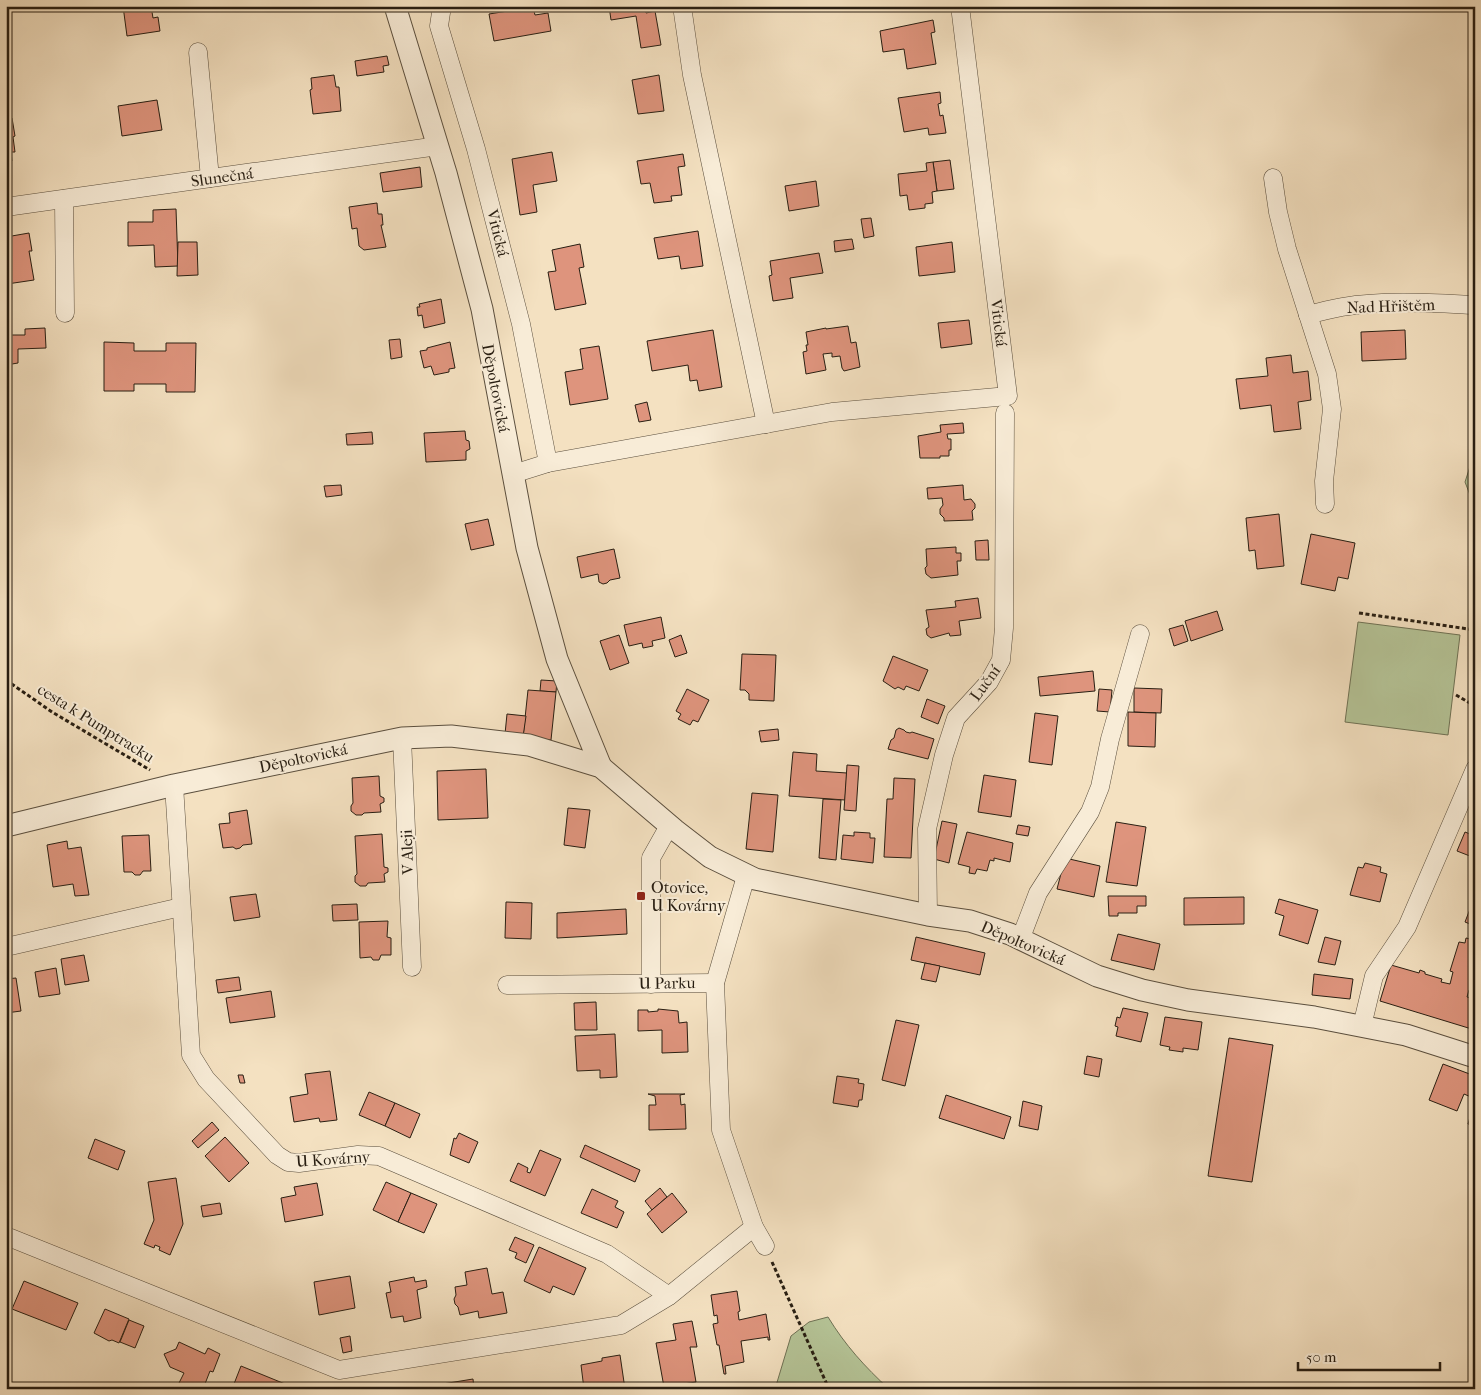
<svg xmlns="http://www.w3.org/2000/svg" width="1481" height="1395" viewBox="0 0 1481 1395" font-family="'IM FELL French Canon',serif">
<style>
.green{fill:#b5c497;stroke:#6e7154}
.building{fill:#de947d;stroke:#281e12}
.lines{fill:none;stroke-linecap:round;stroke-linejoin:round}
.minor-casing{stroke:#5b4f3e;stroke-width:19}
.tertiary-casing{stroke:#5b4f3e;stroke-width:23}
.path{stroke:#281e12;stroke-width:3;stroke-dasharray:4 2.5;stroke-linecap:butt}
.minor{stroke:#f8ecd7;stroke-width:18}
.tertiary{stroke:#f8ecd7;stroke-width:21}
.poi-dot{fill:#8f2418;stroke:#f8ecd7;stroke-width:2}
.labels{text-anchor:middle;dominant-baseline:central;stroke-width:4;stroke-linejoin:round;paint-order:stroke}
.street-label{font-size:16px;fill:#281e12;stroke:#f8ecd7}
.poi-label{font-size:16px;fill:#281e12;stroke:#f8ecd7;text-anchor:start}
</style>
<rect width="100%" height="100%" fill="#f4e1c1"/>
<filter id="stains"><feTurbulence type="fractalNoise" baseFrequency=".004" numOctaves="4"/><feColorMatrix values="0 0 0 0 .2 0 0 0 0 .09 0 0 0 0 .02 0 0 0 .5 -.17"/></filter>
<radialGradient id="worn" r=".72"><stop offset=".6" stop-color="#630" stop-opacity="0"/><stop offset="1" stop-color="#630" stop-opacity=".3"/></radialGradient>
<g class="green">
<polygon points="1475,451 1475,508 1465,482"/>
<polygon points="1475,562 1475,605 1473,605 1470,563"/>
<polygon points="1358,622 1460,635 1448,735 1345,722"/>
<path d="M828,1317C845,1345 865,1367 889,1389H775L791,1336L809,1322Z"/>
</g>
<g class="building">
<polygon points="123,6 151,6 153,18 158,17 160,31 127,36"/>
<polygon points="184,6 197,6 198,9 185,11"/>
<polygon points="609,6 645,6 646,13 655,11 661,45 641,48 636,16 611,20"/>
<polygon points="533,7 535,15 548,13 551,31 494,41 489,14"/>
<polygon points="933,20 935,32 931,33 936,64 907,69 904,49 883,52 880,31"/>
<polygon points="387,56 389,65 383,66 384,72 357,76 355,61"/>
<polygon points="334,75 336,87 339,87 341,111 313,114 310,90 312,89 311,78"/>
<polygon points="659,75 664,111 638,114 632,80"/>
<polygon points="940,92 941,103 938,104 940,116 943,115 946,133 929,135 928,128 904,132 898,98"/>
<polygon points="157,100 162,130 122,136 118,106"/>
<polygon points="6,113 9,113 10,119 12,118 15,136 13,137 15,152 11,152 12,161 6,162"/>
<polygon points="552,152 557,181 533,185 537,212 520,215 512,159"/>
<polygon points="683,154 685,166 678,167 682,195 671,196 672,201 654,203 650,183 641,184 637,161"/>
<polygon points="950,160 954,189 937,191 933,162"/>
<polygon points="933,162 937,191 932,192 933,203 925,204 925,208 909,210 907,195 900,196 898,174 927,171 926,163"/>
<polygon points="420,167 422,187 383,192 380,173"/>
<polygon points="816,181 819,206 789,211 785,186"/>
<polygon points="377,203 378,214 382,214 383,225 381,225 386,247 364,250 359,246 357,228 352,229 349,207"/>
<polygon points="176,209 178,266 155,267 154,245 128,246 128,222 153,222 153,210"/>
<polygon points="871,218 874,236 864,238 861,219"/>
<polygon points="698,231 703,266 681,269 679,256 658,259 654,238"/>
<polygon points="29,233 32,251 29,251 34,280 7,284 6,237"/>
<polygon points="852,239 854,249 835,252 834,241"/>
<polygon points="178,242 197,242 198,275 177,276"/>
<polygon points="952,242 955,272 919,276 916,247"/>
<polygon points="580,244 584,267 579,268 586,304 555,310 548,272 556,271 552,250"/>
<polygon points="819,253 823,273 790,278 793,298 773,301 769,276 772,275 770,261"/>
<polygon points="441,299 445,323 424,328 422,315 418,316 417,307 420,307 419,304"/>
<polygon points="969,320 972,344 941,348 938,323"/>
<polygon points="848,326 851,343 856,342 860,367 844,371 842,368 840,356 832,357 832,353 823,354 826,370 806,374 803,352 807,351 806,345 808,345 806,332 826,328 826,329"/>
<polygon points="45,328 46,348 18,349 18,363 6,365 6,335 25,335 25,329"/>
<polygon points="713,330 722,387 699,391 697,380 690,381 688,365 652,371 647,341"/>
<polygon points="1405,330 1406,359 1362,361 1361,332"/>
<polygon points="400,339 402,357 391,359 389,340"/>
<polygon points="104,342 134,343 134,351 166,351 166,343 196,343 195,392 166,392 166,384 134,384 134,391 104,391"/>
<polygon points="450,342 455,368 449,369 449,372 434,375 431,366 424,368 420,351 427,350 427,348"/>
<polygon points="599,346 608,399 570,405 565,372 583,369 580,349"/>
<polygon points="1291,355 1293,373 1308,371 1311,400 1298,402 1301,429 1274,432 1271,405 1240,409 1236,379 1268,376 1266,358"/>
<polygon points="647,402 651,420 639,422 635,405"/>
<polygon points="963,423 964,433 947,434 948,439 951,439 951,450 949,450 949,456 940,456 940,458 920,458 918,436 941,432 940,425"/>
<polygon points="465,431 466,440 469,441 470,449 466,451 466,460 426,462 424,433"/>
<polygon points="372,432 373,444 347,445 346,434"/>
<polygon points="341,485 342,495 326,497 324,486"/>
<polygon points="963,485 964,500 971,499 975,504 975,508 972,511 973,520 944,521 944,518 940,514 940,509 943,505 942,498 928,499 927,488"/>
<polygon points="1279,514 1284,566 1257,569 1255,550 1249,551 1246,518"/>
<polygon points="488,519 494,545 471,550 465,524"/>
<polygon points="1311,534 1355,543 1348,579 1338,577 1335,591 1301,584"/>
<polygon points="988,540 989,560 976,560 975,541"/>
<polygon points="956,547 956,553 961,553 961,561 957,561 958,575 931,578 926,574 925,568 927,566 926,549"/>
<polygon points="614,549 620,578 610,580 607,583 603,584 599,582 598,574 581,578 577,557"/>
<polygon points="978,598 981,618 959,621 961,635 950,636 949,633 931,638 927,635 926,629 929,627 926,610 956,607 955,601"/>
<polygon points="1217,611 1223,630 1191,641 1185,621"/>
<polygon points="661,617 665,638 652,641 653,646 643,648 642,643 629,646 624,625"/>
<polygon points="1183,625 1188,641 1174,646 1169,629"/>
<polygon points="619,635 629,663 610,670 600,641"/>
<polygon points="681,635 687,653 675,657 669,640"/>
<polygon points="742,654 776,655 774,701 749,700 749,694 745,690 740,690"/>
<polygon points="893,656 928,670 919,691 906,686 904,690 898,687 895,689 883,681"/>
<polygon points="1093,671 1095,691 1040,696 1038,677"/>
<polygon points="541,680 557,681 556,692 540,691"/>
<polygon points="1134,688 1162,689 1161,713 1134,712"/>
<polygon points="687,689 709,700 698,722 693,720 690,725 678,719 681,714 676,711"/>
<polygon points="1099,689 1112,690 1110,712 1097,711"/>
<polygon points="528,690 556,692 551,740 523,737"/>
<polygon points="927,699 945,706 938,724 921,717"/>
<polygon points="1128,712 1156,713 1155,747 1128,746"/>
<polygon points="1035,713 1058,716 1052,765 1029,762"/>
<polygon points="507,714 526,716 523,737 505,734"/>
<polygon points="899,728 904,730 906,732 910,733 912,732 934,739 928,759 888,749 891,740 894,738 896,730"/>
<polygon points="778,729 779,740 761,742 759,731"/>
<polygon points="793,752 817,754 816,771 847,773 845,800 789,796"/>
<polygon points="847,765 859,766 856,811 844,810"/>
<polygon points="486,769 488,818 438,820 437,771"/>
<polygon points="984,775 1016,780 1011,817 978,812"/>
<polygon points="379,776 380,796 384,798 384,802 380,804 381,812 364,813 362,815 356,815 351,811 351,806 353,803 352,778"/>
<polygon points="894,778 915,779 911,858 884,857 887,799 893,799"/>
<polygon points="752,793 778,795 773,852 746,849"/>
<polygon points="823,799 841,800 836,860 819,858"/>
<polygon points="568,808 590,810 585,848 564,845"/>
<polygon points="247,810 252,844 243,845 240,848 236,849 233,847 223,848 219,824 230,823 229,813"/>
<polygon points="942,821 957,824 949,863 934,859"/>
<polygon points="1116,822 1146,827 1137,886 1106,882"/>
<polygon points="1018,825 1030,827 1028,836 1016,834"/>
<polygon points="854,832 870,833 870,838 875,838 873,863 841,859 843,835 854,836"/>
<polygon points="967,832 1013,843 1010,862 994,858 994,861 990,860 987,871 977,869 975,874 969,873 970,867 958,864"/>
<polygon points="1465,832 1475,836 1475,858 1457,851"/>
<polygon points="382,834 384,867 388,868 388,872 384,874 385,882 368,883 366,886 360,886 355,882 355,876 357,874 355,836"/>
<polygon points="149,835 151,871 143,871 140,875 135,875 132,872 124,872 122,836"/>
<polygon points="67,841 68,849 81,847 89,895 75,896 73,884 53,887 47,845"/>
<polygon points="1065,858 1100,866 1094,897 1057,889"/>
<polygon points="1365,863 1381,867 1380,872 1387,874 1380,902 1350,895 1358,867 1363,868"/>
<polygon points="6,887 11,913 6,914"/>
<polygon points="256,894 260,917 234,921 230,897"/>
<polygon points="1108,896 1146,896 1146,906 1137,906 1137,913 1118,913 1118,916 1109,916"/>
<polygon points="1475,896 1475,926 1465,922"/>
<polygon points="1244,897 1244,924 1184,925 1184,898"/>
<polygon points="1279,899 1318,910 1308,944 1279,935 1284,916 1275,913"/>
<polygon points="506,902 532,903 531,939 505,938"/>
<polygon points="357,904 358,920 333,921 332,905"/>
<polygon points="626,909 627,934 557,938 557,913"/>
<polygon points="388,921 387,937 391,938 391,955 381,955 379,960 373,960 371,957 360,958 359,922"/>
<polygon points="1118,934 1160,944 1154,970 1111,960"/>
<polygon points="916,937 985,953 980,975 911,960"/>
<polygon points="1325,937 1341,941 1335,965 1318,962"/>
<polygon points="1466,938 1475,940 1475,992 1469,990 1467,997 1475,999 1475,1030 1380,1001 1391,965 1419,973 1420,970 1425,972 1425,974 1442,979 1441,982 1450,984 1453,972 1450,971 1459,942 1465,943"/>
<polygon points="84,955 89,981 65,985 61,959"/>
<polygon points="925,963 940,966 936,982 921,979"/>
<polygon points="56,968 60,994 39,997 35,972"/>
<polygon points="1314,974 1353,979 1350,999 1312,995"/>
<polygon points="239,977 241,990 218,993 216,980"/>
<polygon points="16,978 21,1011 6,1013 6,979"/>
<polygon points="271,991 275,1017 230,1023 226,998"/>
<polygon points="596,1002 597,1030 575,1030 574,1003"/>
<polygon points="1123,1008 1148,1013 1141,1042 1116,1036 1118,1027 1115,1026 1117,1017 1120,1018"/>
<polygon points="658,1009 678,1011 679,1023 687,1022 688,1052 662,1053 662,1030 638,1031 638,1010 648,1010 648,1012 658,1011"/>
<polygon points="1165,1017 1202,1022 1198,1050 1183,1048 1183,1052 1169,1050 1170,1047 1160,1045"/>
<polygon points="896,1020 919,1025 905,1086 882,1080"/>
<polygon points="615,1034 617,1077 600,1078 600,1070 577,1071 575,1036"/>
<polygon points="1229,1038 1273,1045 1252,1182 1208,1176"/>
<polygon points="1087,1056 1102,1059 1099,1077 1084,1074"/>
<polygon points="1443,1064 1475,1076 1475,1087 1471,1097 1464,1094 1457,1111 1429,1100"/>
<polygon points="330,1071 337,1120 320,1122 319,1118 294,1122 290,1097 308,1094 305,1074"/>
<polygon points="238,1075 243,1075 245,1083 240,1083"/>
<polygon points="837,1076 859,1079 858,1083 864,1084 862,1100 859,1100 858,1107 833,1103"/>
<polygon points="369,1092 395,1103 385,1126 359,1115"/>
<polygon points="648,1094 685,1094 680,1095 681,1105 685,1104 686,1129 649,1130 649,1105 656,1105 655,1096"/>
<polygon points="946,1095 1011,1117 1004,1139 939,1118"/>
<polygon points="1475,1100 1475,1126 1468,1124"/>
<polygon points="1023,1101 1042,1106 1038,1130 1019,1126"/>
<polygon points="395,1103 420,1114 410,1138 385,1126"/>
<polygon points="212,1122 219,1130 198,1148 192,1141"/>
<polygon points="459,1133 478,1142 469,1163 450,1155 454,1138 456,1139"/>
<polygon points="225,1137 249,1163 229,1182 205,1156"/>
<polygon points="95,1139 125,1151 118,1170 88,1158"/>
<polygon points="585,1145 640,1170 635,1182 580,1157"/>
<polygon points="540,1150 561,1159 545,1196 510,1181 518,1163 528,1168 527,1172 530,1173"/>
<polygon points="176,1178 183,1224 170,1255 159,1250 160,1247 155,1245 154,1248 144,1244 154,1220 148,1182"/>
<polygon points="386,1182 411,1193 398,1222 373,1210"/>
<polygon points="317,1183 323,1215 285,1222 281,1198 296,1195 294,1187"/>
<polygon points="660,1188 667,1197 652,1210 645,1201"/>
<polygon points="592,1189 618,1201 615,1207 624,1212 617,1228 581,1213"/>
<polygon points="411,1193 437,1204 424,1233 398,1222"/>
<polygon points="672,1193 687,1212 662,1233 647,1214"/>
<polygon points="220,1203 222,1214 203,1217 201,1206"/>
<polygon points="515,1237 534,1245 526,1263 515,1258 517,1253 509,1250"/>
<polygon points="539,1247 586,1268 574,1295 553,1286 550,1293 524,1281"/>
<polygon points="487,1268 492,1294 503,1292 507,1313 479,1318 478,1311 460,1315 458,1307 455,1304 454,1299 456,1295 455,1287 467,1285 465,1272"/>
<polygon points="350,1276 355,1308 319,1315 314,1282"/>
<polygon points="414,1277 415,1282 426,1280 427,1287 417,1290 421,1318 404,1322 403,1316 391,1318 386,1293 391,1292 389,1282"/>
<polygon points="24,1281 78,1303 66,1330 12,1309"/>
<polygon points="737,1291 740,1311 738,1312 739,1320 766,1314 770,1340 768,1340 768,1337 741,1341 744,1362 725,1366 726,1374 724,1374 719,1345 717,1345 713,1324 718,1323 717,1315 714,1316 711,1295"/>
<polygon points="105,1309 129,1319 119,1343 112,1340 109,1341 94,1333"/>
<polygon points="129,1320 144,1326 135,1348 120,1342"/>
<polygon points="692,1321 697,1347 690,1347 696,1382 664,1387 656,1343 676,1340 673,1324"/>
<polygon points="350,1336 352,1351 343,1353 340,1338"/>
<polygon points="179,1342 205,1354 208,1348 220,1354 213,1372 210,1371 203,1389 193,1389 179,1383 184,1373 170,1367 164,1354 176,1349"/>
<polygon points="620,1355 625,1389 584,1389 581,1365 602,1361 602,1358"/>
<polygon points="241,1366 290,1386 289,1389 232,1389"/>
<polygon points="473,1379 474,1389 412,1389"/>
</g>
<g class="lines">
<g class="minor-casing">
<g id="minor">
<polyline points="442,6 439,26 476,149 521,324 548,463"/>
<polyline points="682,6 692,75 766,424"/>
<polyline points="198,52 210,178"/>
<polyline points="1273,178 1278,212 1287,249 1327,374 1332,409 1324,481 1325,504"/>
<polyline points="64,199 65,313"/>
<polyline points="6,207 438,146"/>
<path d="M1308,315C1319,312 1331,309 1342,307C1386,300 1431,303 1475,305"/>
<polyline points="513,474 548,463 832,412 1008,396 960,6"/>
<polyline points="402,738 412,967"/>
<polyline points="174,785 191,1055 206,1079 277,1155 288,1162 299,1163 358,1155 379,1156 607,1254 669,1296"/>
<polyline points="746,876 715,983 721,1130 754,1227 765,1246"/>
<polyline points="928,915 927,829 944,755 956,718 989,682 1001,660 1004,628 1005,413"/>
<polyline points="1020,940 1038,893 1090,812 1100,787 1110,739 1140,634"/>
<polyline points="6,947 181,907"/>
<polyline points="651,984 651,858 669,826"/>
<polyline points="507,985 715,983"/>
<polyline points="1362,1026 1374,976 1407,927 1475,769"/>
<polyline points="6,1236 339,1370 621,1325 669,1296 754,1227"/>
</g>
</g>
<g class="tertiary-casing">
<g id="tertiary">
<polyline points="395,6 446,173 482,309 527,548 557,659 601,767"/>
<polyline points="6,826 174,785 402,738 451,736 529,745 601,767 675,830 710,857 755,879 928,915 970,921 1010,934 1097,976 1142,990 1188,1000 1314,1017 1406,1035 1475,1057"/>
</g>
</g>
<g class="path">
<polyline points="1359,613 1475,630"/>
<polyline points="6,680 52,712 150,770"/>
<polyline points="1456,695 1475,706"/>
<polyline points="772,1262 829,1389"/>
</g>
<use href="#minor" class="minor"/>
<use href="#tertiary" class="tertiary"/>
</g>
<rect class="poi-dot" x="636" y="891" width="10" height="10" rx="2.5"/>
<g class="labels">
<g class="street-label">
<text transform="translate(222 177) rotate(-8)">Slunečná</text>
<text transform="translate(498 233) rotate(76)">Vitická</text>
<text transform="translate(1391 306) rotate(-2)">Nad Hřištěm</text>
<text transform="translate(999 323) rotate(83)">Vitická</text>
<text transform="translate(496 388) rotate(79)">Děpoltovická</text>
<text transform="translate(985 683) rotate(-54)">Luční</text>
<text transform="translate(96 723) rotate(32)">cesta k Pumptracku</text>
<text transform="translate(303 758) rotate(-12)">Děpoltovická</text>
<text transform="translate(407 852) rotate(-92)">V Aleji</text>
<text transform="translate(1023 943) rotate(23)">Děpoltovická</text>
<text transform="translate(667 983) rotate(-1)">U Parku</text>
<text transform="translate(333 1159) rotate(-4)">U Kovárny</text>
</g>
<g class="poi-label">
<text x="651" y="887">Otovice,<tspan x="651" dy="18">U Kovárny</tspan></text>
</g>
</g>
<rect width="1481" height="1395" fill="none" stroke="#f4e1c1" stroke-width="25"/>
<rect x="8" y="8" width="1466" height="1380" fill="none" stroke="#281e12" stroke-width="2.5"/>
<rect x="12" y="12" width="1456" height="1370" fill="none" stroke="#281e12"/>
<path d="M1298 1362v8h142v-8" fill="none" stroke="#281e12" stroke-width="2.5"/>
<text x="1306" y="1362" font-size="15" fill="#281e12" stroke="#f8ecd7" stroke-width="4" paint-order="stroke">50 m</text>
<rect width="100%" height="100%" filter="url(#stains)"/>
<rect width="100%" height="100%" fill="url(#worn)"/>
</svg>
